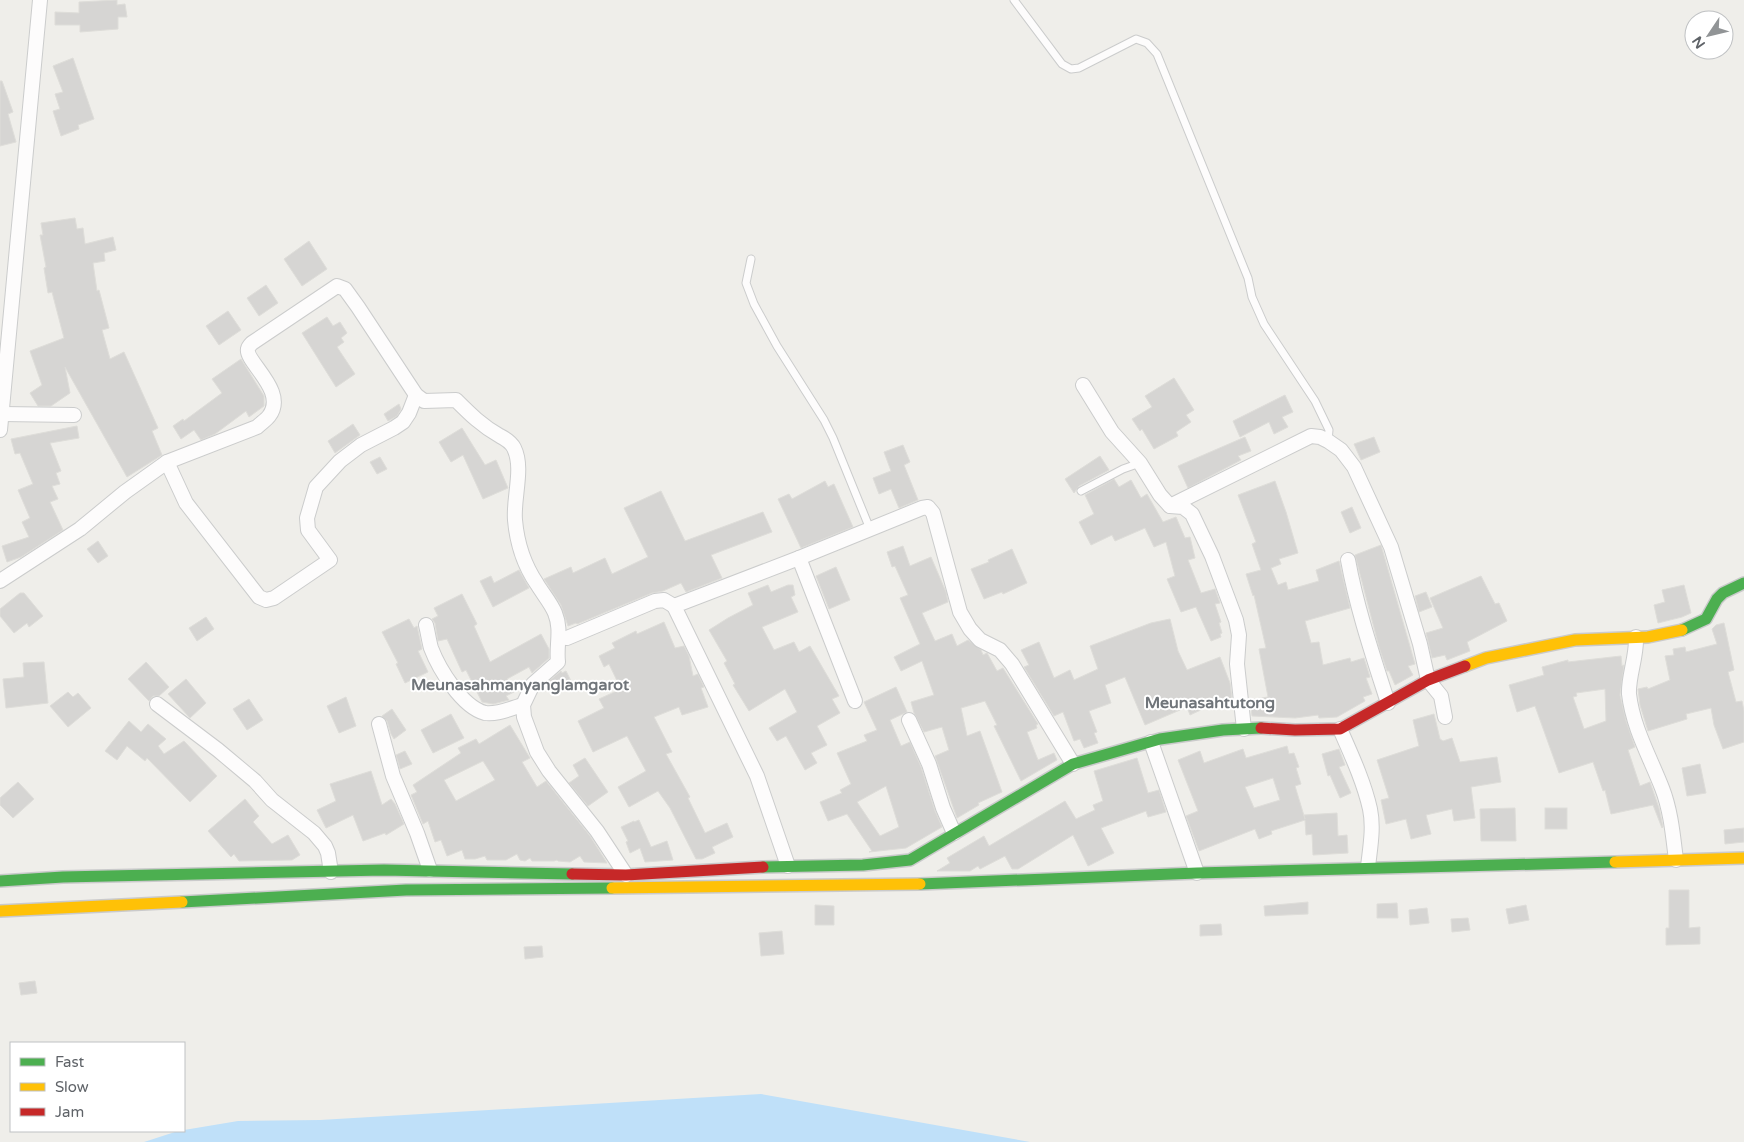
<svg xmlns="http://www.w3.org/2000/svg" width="1744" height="1142" viewBox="0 0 1744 1142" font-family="'Varela Round',sans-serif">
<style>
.water{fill:#bfe0f9}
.building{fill:#d6d5d3;stroke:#deddd9;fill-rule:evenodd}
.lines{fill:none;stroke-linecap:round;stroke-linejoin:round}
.lane-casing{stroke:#cbcccc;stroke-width:9}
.street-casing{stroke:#cbcccc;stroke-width:16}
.fast-casing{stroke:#cacacb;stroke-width:14}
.slow-casing{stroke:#cacacb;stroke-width:14}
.jam-casing{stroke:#cacacb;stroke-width:14}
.lane{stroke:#fdfcfc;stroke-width:7}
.street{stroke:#fdfcfc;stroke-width:14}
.fast{stroke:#4caf50;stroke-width:11}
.slow{stroke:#ffc107;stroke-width:11}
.jam{stroke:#c62828;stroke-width:11}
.labels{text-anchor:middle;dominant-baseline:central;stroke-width:4;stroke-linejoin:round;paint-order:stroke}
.quarter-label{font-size:16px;font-weight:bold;fill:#70757a;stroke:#fff}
</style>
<rect width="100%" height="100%" fill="#efeeea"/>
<polygon class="water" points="761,1094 1030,1142 144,1142 178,1131 238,1121 320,1120"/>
<g class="building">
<polygon points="117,0 117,5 125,4 127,17 118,17 118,29 80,32 80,25 55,25 55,12 79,13 79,2"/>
<polygon points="73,58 94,119 78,125 79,129 61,136 53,111 60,109 55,94 63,92 53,66"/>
<polygon points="0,81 2,81 13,112 8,114 16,142 0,146"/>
<polygon points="75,218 77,229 83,228 85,244 113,237 116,250 104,253 105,261 93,263 97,291 99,290 109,328 102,330 110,359 124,352 158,428 152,431 162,455 127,477 65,367 70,393 51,406 38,406 30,393 42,385 30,351 64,338 52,292 48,293 44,268 46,267 40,235 43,235 41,223"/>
<polygon points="309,241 327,269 302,286 284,259"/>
<polygon points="266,285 278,303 259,316 247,298"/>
<polygon points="228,311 241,330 219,345 206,326"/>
<polygon points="327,317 333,326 340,322 347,333 341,338 344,342 337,347 355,374 336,387 302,333"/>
<polygon points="241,359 264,396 264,406 249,417 246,411 215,434 201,440 194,430 181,439 173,426 183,419 184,421 222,393 212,379"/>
<polygon points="1174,378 1194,410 1186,415 1191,422 1176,432 1178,436 1154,449 1142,429 1140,431 1132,419 1152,407 1145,396"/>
<polygon points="1285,395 1293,412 1282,417 1288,427 1274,434 1269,422 1240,437 1233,421"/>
<polygon points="399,404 401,409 397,416 388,421 384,414"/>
<polygon points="353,424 360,435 335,453 328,441"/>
<polygon points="77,426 79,438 50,443 61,471 56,473 60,484 52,486 58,499 50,502 63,530 21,557 7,562 2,546 29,537 22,522 30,518 18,490 33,484 20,453 15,454 11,439"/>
<polygon points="462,428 485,465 496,460 508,488 483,499 463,455 451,462 439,442"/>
<polygon points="1245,437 1251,451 1238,456 1241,460 1188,488 1178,466"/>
<polygon points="1374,437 1380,452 1361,460 1354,444"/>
<polygon points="903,445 910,462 904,465 918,500 899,508 891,489 879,494 873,478 891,471 884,452"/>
<polygon points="1100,456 1109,470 1079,486 1074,493 1065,479"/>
<polygon points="380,457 387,469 377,474 370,462"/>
<polygon points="1114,479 1119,487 1131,480 1141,498 1147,494 1163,522 1176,517 1185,538 1190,537 1195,558 1188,560 1201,593 1215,589 1220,603 1215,604 1221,622 1219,623 1222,633 1220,634 1221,637 1211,641 1196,607 1181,612 1167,579 1175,576 1166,542 1154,547 1145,528 1115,541 1112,535 1091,545 1079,522 1094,514 1085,495"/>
<polygon points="825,481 828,487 834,484 853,527 801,548 778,499 789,494 792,499"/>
<polygon points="1275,481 1286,512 1298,553 1279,559 1281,564 1271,568 1278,585 1286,582 1288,590 1319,581 1316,570 1339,561 1350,608 1305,621 1311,643 1319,642 1323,665 1350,658 1351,662 1364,658 1370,677 1366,678 1372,694 1363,697 1365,701 1337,717 1319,718 1318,715 1295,718 1252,716 1250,700 1268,697 1259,649 1266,648 1254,595 1253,596 1246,574 1261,570 1252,544 1256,542 1238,495"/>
<polygon points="661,491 685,541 763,512 772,532 711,555 722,578 686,592 681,583 663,591 652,593 577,624 576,623 568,626 561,605 544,579 571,567 573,573 605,558 612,574 648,557 624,508"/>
<polygon points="1352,507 1361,528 1350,533 1341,512"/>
<polygon points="98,541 108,556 98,563 87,549"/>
<polygon points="1381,545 1415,664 1408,666 1413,675 1395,685 1389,671 1387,671 1379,647 1355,555"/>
<polygon points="903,546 910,566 931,557 946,592 948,602 922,613 935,641 952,634 957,646 968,640 981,650 983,655 987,653 997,671 1003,668 1038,724 1036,725 1037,728 1027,732 1038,760 1054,753 1057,760 1021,781 994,726 997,725 985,701 961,708 967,736 980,731 1002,792 978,803 979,805 957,818 935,756 949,750 942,727 924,732 914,713 911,702 934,695 922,661 901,671 894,657 920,644 900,598 908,595 895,566 892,567 887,552"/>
<polygon points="1012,549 1027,583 1003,594 1002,592 984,599 971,569 989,562 988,560"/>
<polygon points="836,567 850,600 829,609 816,576"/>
<polygon points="519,570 529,588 493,607 480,581 491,576 494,583"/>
<polygon points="1481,576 1495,604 1499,603 1507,621 1467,642 1470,651 1447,660 1445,655 1432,658 1426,633 1443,628 1430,598"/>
<polygon points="768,585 771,592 788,585 793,585 795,595 791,597 798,612 762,627 774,650 794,642 799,652 810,646 839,696 832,699 840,713 817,726 827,745 811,753 817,763 805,770 786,736 777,741 769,728 797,712 785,689 749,711 733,685 735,684 724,663 727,661 709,630 728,618 753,605 748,593"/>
<polygon points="1684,585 1691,613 1682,617 1658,623 1654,605 1665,602 1662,590"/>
<polygon points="1426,592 1432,607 1419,612 1415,596"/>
<polygon points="20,593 24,593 43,616 29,627 27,623 14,633 0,616 0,609"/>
<polygon points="462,594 477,624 474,626 490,662 541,634 549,649 549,658 532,673 529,667 507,679 514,692 506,696 509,700 493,704 482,702 466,670 462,672 447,639 438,641 435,623 432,619 438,616 434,608"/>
<polygon points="206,617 214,629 197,641 189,628"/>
<polygon points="409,619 414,628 417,626 422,649 418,651 428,672 405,683 396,664 398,663 382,632"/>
<polygon points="1170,619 1178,651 1187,670 1220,657 1230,683 1232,698 1221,703 1220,701 1190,715 1187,707 1145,725 1125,677 1105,685 1111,703 1089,711 1097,732 1094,733 1098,743 1084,748 1080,739 1074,741 1063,712 1054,716 1024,667 1029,665 1021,650 1039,642 1054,678 1070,670 1074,680 1098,669 1090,646 1151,623"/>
<polygon points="664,622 675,648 684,646 689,656 693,676 698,674 704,687 701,688 708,707 682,715 679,707 654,717 672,752 666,754 690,797 688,798 705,833 727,823 733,837 712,847 715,853 702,859 696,859 670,808 658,791 629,807 618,787 646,771 627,736 593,752 578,721 604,708 599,699 621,689 609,664 604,667 599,656 615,648 612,643 636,631 637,634"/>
<polygon points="1724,623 1734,670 1728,672 1736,702 1742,701 1744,711 1744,742 1723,749 1714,725 1711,708 1686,714 1687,719 1648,731 1640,705 1638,689 1647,687 1648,689 1670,680 1665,656 1674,655 1673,649 1685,647 1686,652 1717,644 1712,629 1716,625"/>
<path d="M1621,656L1622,666L1624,665L1620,695L1626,721L1635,747L1628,750L1640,786L1650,782L1659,808L1663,827L1662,828L1653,805L1611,814L1605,790L1603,791L1593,762L1559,773L1535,706L1517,712L1509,685L1544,675L1542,667L1568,660V662ZM1605,689L1606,721L1584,729L1573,697L1577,696L1576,693Z"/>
<polygon points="44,662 48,703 6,708 3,679 24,677 23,663"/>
<polygon points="146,662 169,687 159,696 153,696 149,701 128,679"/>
<polygon points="561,671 562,673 566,671 572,683 554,692 549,681"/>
<polygon points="186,679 206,703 190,718 168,694"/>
<path d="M896,687L907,712L890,720L901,746L910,742L921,767L935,811L942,827L906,848L869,852L872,851L847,814L828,821L820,802L842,793L840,790L851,784L837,753L867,741L864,735L877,730L864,702ZM886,786L899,827L880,836L857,802Z"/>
<polygon points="68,692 73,697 78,693 91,708 68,727 50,706"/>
<polygon points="346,697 356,726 339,733 327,706"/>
<polygon points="249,699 263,720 247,730 233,709"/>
<polygon points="392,709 406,730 394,739 391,734 387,721 382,716"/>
<polygon points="451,714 464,738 433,753 421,730"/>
<polygon points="1434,714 1440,739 1443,741 1452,738 1460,762 1497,757 1501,782 1471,787 1475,818 1454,821 1452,809 1426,815 1431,834 1411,839 1406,819 1386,824 1381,800 1389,798 1377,760 1419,746 1413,720"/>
<polygon points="129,721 141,732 148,724 166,739 158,746 164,754 184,741 217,776 190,802 147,758 145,761 127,746 117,760 105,751"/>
<path d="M510,725L530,758L522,762L537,787L546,781L590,836L607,863L584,862L580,856L570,862L558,861L557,860L554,861H532L530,858L525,861L520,860L517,854L506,860H487L485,856L475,859H465L462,850L447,856L441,840L435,842L428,821L423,824L411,795L417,792L413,785L461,753L458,748L476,739L479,744ZM483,761L495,780L456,801L444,780Z"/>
<path d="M1287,746L1289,754L1294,753L1299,767L1296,768L1301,784L1295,786L1305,819L1304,815L1337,813L1338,836L1347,835L1348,853L1313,855L1312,834L1306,835L1305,820L1271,831L1272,834L1259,839L1255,829L1199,851L1186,816L1198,811L1178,760L1200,751L1204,763L1243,749L1246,758ZM1273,778L1280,800L1254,808L1245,787Z"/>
<polygon points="1339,749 1345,765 1339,767 1351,793 1340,798 1330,775 1328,776 1322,754"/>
<polygon points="405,751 412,764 400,769 396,755"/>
<polygon points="585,758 608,792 588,806 569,783 579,776 573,765"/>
<polygon points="1137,758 1148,793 1159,790 1166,812 1148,817 1146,811 1101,828 1114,853 1088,866 1073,835 1018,869 1012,869 1005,856 980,869 978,866 970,871 937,871 950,863 947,858 984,836 989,846 1065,801 1076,819 1095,810 1093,805 1103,801 1094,771"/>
<polygon points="1700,764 1706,793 1687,796 1682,768"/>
<polygon points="371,771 382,805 391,799 395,804 404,824 386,835 385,833 363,841 353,815 326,828 317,810 336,801 330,784"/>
<polygon points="18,782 34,799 13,818 0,805 0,798"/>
<polygon points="245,799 259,816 253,822 272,844 288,835 300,855 292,860 239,861 234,854 231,857 208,831"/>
<polygon points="1515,808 1516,841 1481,841 1480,809"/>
<rect x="1545" y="808" width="22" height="21"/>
<polygon points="639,820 651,847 667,841 673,860 645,862 640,848 630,853 626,842 628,841 621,827 634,821 634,822"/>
<polygon points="1744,828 1744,842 1725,844 1724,830"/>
<polygon points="1669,890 1689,890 1689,928 1700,927 1700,944 1666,945 1666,928 1669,928"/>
<polygon points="1308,902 1308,914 1265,916 1264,906"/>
<polygon points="1397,903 1398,918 1377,918 1377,904"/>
<polygon points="815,905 834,906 834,925 815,925"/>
<polygon points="1526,905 1529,920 1509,924 1506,909"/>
<polygon points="1427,908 1429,923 1410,925 1409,910"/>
<polygon points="1468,918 1470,930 1452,932 1451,919"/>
<polygon points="1221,924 1222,935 1200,936 1200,925"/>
<polygon points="782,931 784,954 761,956 759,933"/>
<polygon points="542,946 543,957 525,959 524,947"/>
<polygon points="35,981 37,993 21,995 19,983"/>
</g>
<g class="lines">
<g class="lane-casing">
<g id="lane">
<polyline points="1014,0 1062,64 1071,69 1079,68 1136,39 1147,43 1157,54 1248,278 1252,297 1264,324 1315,401 1329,430 1328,441"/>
<polyline points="751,259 746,283 754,304 777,346 824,420 833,438 870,529"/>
<polyline points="1081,491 1123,469 1140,463"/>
</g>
</g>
<g class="street-casing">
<g id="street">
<polyline points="1083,385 1112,432 1140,463 1160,495 1170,506 1183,507 1192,514 1212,556 1236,620 1239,635 1237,664 1244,729"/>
<polyline points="2,414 74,415"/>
<polyline points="0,430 40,0"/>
<polyline points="167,462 186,503 259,597 266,600 274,598 330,560 308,530 307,518 316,487 340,461 361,445 394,428 403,422 409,413 416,395"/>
<polyline points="1170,506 1311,436 1320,437 1328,441 1341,450 1354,467 1391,547 1420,644 1428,680 1441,696 1445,717"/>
<polyline points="799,558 855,701"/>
<path d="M1348,560C1357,609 1373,656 1388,703"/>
<path d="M0,581L80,529L125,492L167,462L257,427C261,423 266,420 269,416C288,391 245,362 248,349C248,347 251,344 252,343L337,286L345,289L358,307L416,395L424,401L456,400C470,414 482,426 500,436C506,439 511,442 514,448C524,468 513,498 515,520C517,543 524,565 537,584C543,594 551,603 555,613C562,630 556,645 558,662L533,684L523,705L524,717L537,752L549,771L597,831L626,875"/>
<path d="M426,625C428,633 429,641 431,648C439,669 462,707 485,713C496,715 512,708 523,705"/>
<path d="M1636,637C1637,656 1628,677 1629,694C1633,728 1650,757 1662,788C1671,811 1673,836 1676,860"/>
<polyline points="567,638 655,601 664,600 674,606"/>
<polyline points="157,704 218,750 255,781 272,800 314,833 325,846 328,853 331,872"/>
<polyline points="909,720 929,764 943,808 954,833"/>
<polyline points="379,724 393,776 417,833 430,870"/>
<path d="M1340,729C1351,754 1364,782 1370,809C1374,828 1370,848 1368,867"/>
<polyline points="1151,742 1197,873"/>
<polyline points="788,866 757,776 674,606 799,558 922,508 928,507 933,513 960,612 970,629 980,640 1000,650 1012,664 1073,764"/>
</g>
</g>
<g class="fast-casing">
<g id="fast">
<polyline points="1682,630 1706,619 1717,599 1723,593 1744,583"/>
<polyline points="763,867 863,865 910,860 1073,764 1160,739 1223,730 1261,728"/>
<polyline points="0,881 63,877 384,870 572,874"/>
<polyline points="920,884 1197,873 1615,862"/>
<polyline points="182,902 406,890 612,888"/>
</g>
</g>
<g class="slow-casing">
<g id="slow">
<polyline points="1465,666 1486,658 1575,640 1648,637 1682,630"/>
<polyline points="1615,862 1744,858"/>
<polyline points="612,888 920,884"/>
<polyline points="0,911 182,902"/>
</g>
</g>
<g class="jam-casing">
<g id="jam">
<polyline points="1261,728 1295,730 1340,729 1428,680 1465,666"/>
<polyline points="572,874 626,875 763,867"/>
</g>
</g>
<use href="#lane" class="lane"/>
<use href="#street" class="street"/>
<use href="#fast" class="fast"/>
<use href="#slow" class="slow"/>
<use href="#jam" class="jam"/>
</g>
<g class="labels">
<g class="quarter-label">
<text x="520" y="685">Meunasahmanyanglamgarot</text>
<text x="1210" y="703">Meunasahtutong</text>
</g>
</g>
<rect x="10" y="1042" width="175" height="90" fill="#ffffff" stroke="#bfc1c3"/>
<rect x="20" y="1058" width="25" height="8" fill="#4caf50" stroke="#bfc1c3"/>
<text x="55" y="1067" font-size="15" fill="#5f6368">Fast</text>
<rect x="20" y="1083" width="25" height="8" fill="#ffc107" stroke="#bfc1c3"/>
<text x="55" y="1092" font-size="15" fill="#5f6368">Slow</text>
<rect x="20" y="1108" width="25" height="8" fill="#c62828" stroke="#bfc1c3"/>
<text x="55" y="1117" font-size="15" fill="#5f6368">Jam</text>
<g transform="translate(1709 35) rotate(235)"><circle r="24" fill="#ffffff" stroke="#bfc1c3"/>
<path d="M0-4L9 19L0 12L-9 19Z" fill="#919496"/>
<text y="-8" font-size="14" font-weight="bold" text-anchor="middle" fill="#5f6368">N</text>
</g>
</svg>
